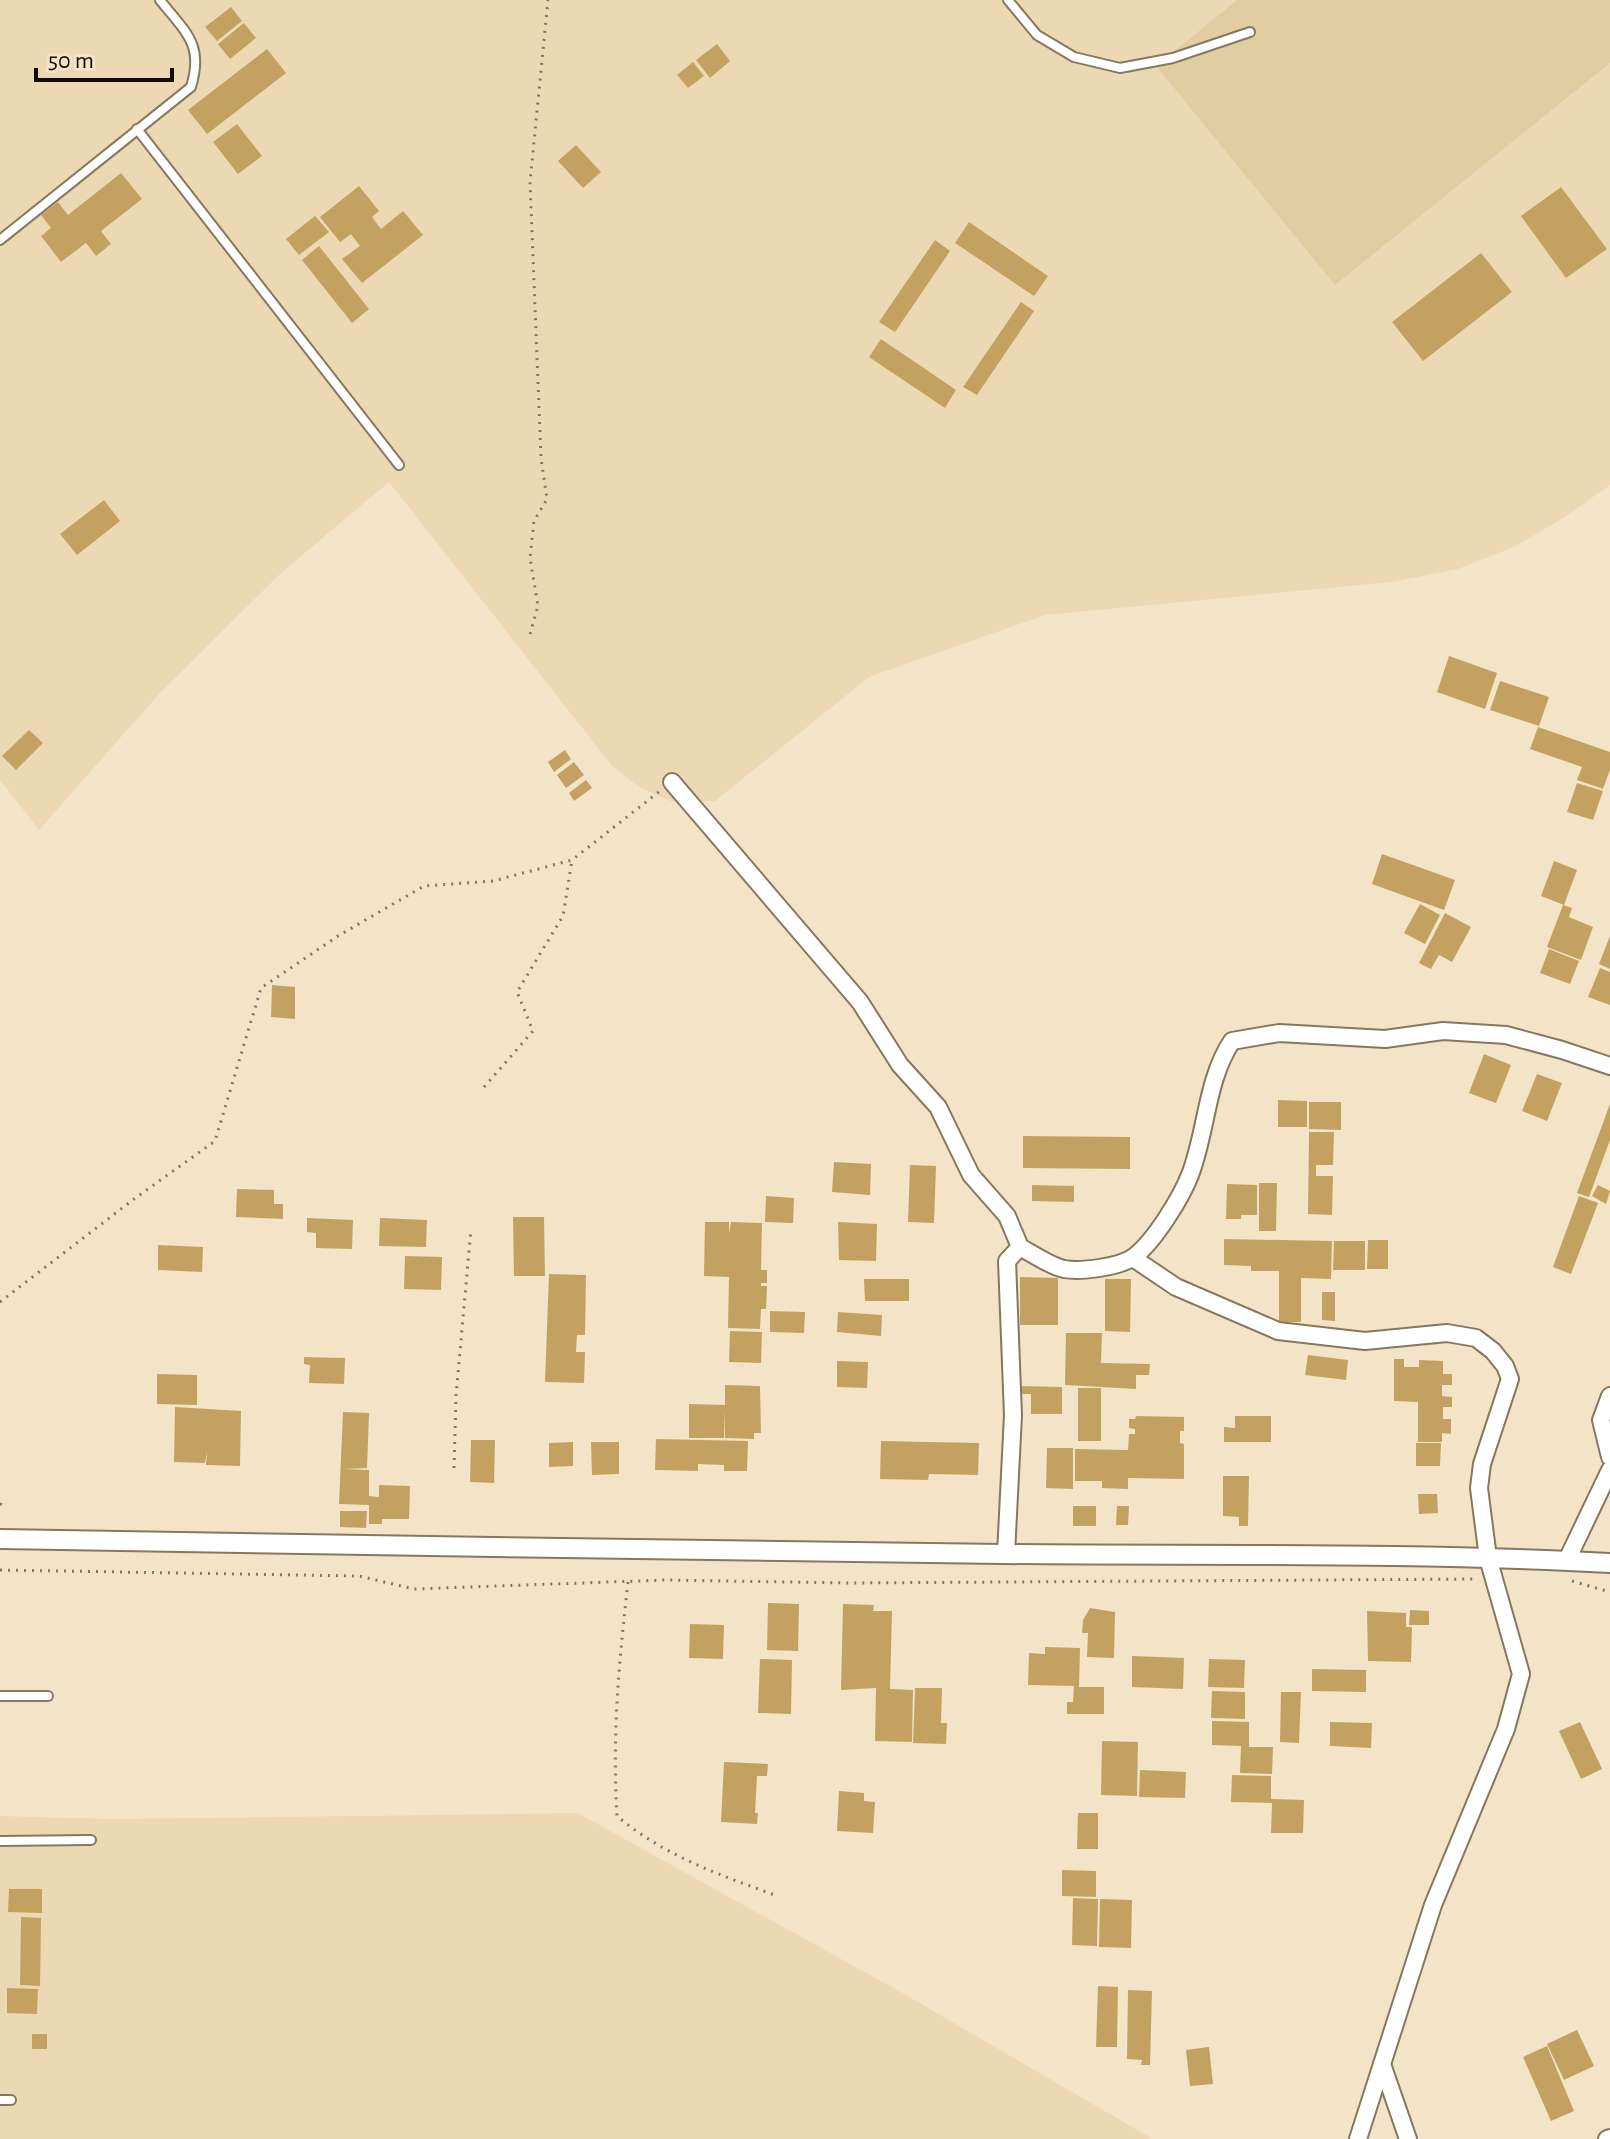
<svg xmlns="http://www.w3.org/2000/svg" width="1610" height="2139" viewBox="0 0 1610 2139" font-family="'Alegreya Sans',sans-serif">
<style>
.built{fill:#ecd9b4}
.green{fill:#e2cda3}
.building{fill:#c3a261}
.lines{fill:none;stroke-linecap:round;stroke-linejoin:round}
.service-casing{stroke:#86785e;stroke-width:12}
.minor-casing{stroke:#86785e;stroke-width:20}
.tertiary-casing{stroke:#86785e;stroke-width:22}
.path{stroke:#827764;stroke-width:3;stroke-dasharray:2 6;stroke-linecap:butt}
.service{stroke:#fff;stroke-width:8}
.minor{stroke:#fff;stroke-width:16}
.tertiary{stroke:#fff;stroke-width:18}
</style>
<rect width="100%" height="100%" fill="#f4e4c7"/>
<g class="built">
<polygon points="0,0 1610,0 1610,485 1565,517 1516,546 1458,569 1392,582 1045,615 869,677 715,801 670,801 639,787 612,766 389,482 281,573 160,693 39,830 0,780"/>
<polygon points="578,1813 906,1995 1153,2139 0,2139 0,1816 113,1819"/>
</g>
<polygon class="green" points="1237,0 1610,0 1610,63 1335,285 1156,66"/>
<g class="building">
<polygon points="231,7 242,21 217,41 205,27"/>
<polygon points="244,23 256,38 230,59 218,44"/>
<polygon points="717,44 730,61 710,78 696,60"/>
<polygon points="267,49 286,73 207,134 188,110"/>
<polygon points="693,62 704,76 688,88 677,75"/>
<polygon points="237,124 262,156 238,174 213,142"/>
<polygon points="576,145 601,172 583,188 558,161"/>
<polygon points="121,173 142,199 101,231 111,244 96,256 86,243 61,262 41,236 51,228 41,215 58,202 68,215"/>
<polygon points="359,186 379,211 372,217 381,229 403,211 423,235 362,283 342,259 360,246 351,234 340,242 320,217"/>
<polygon points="1561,187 1607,249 1566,278 1521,216"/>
<polygon points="315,216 329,232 299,255 286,239"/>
<polygon points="969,222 1048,276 1034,296 955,243"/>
<polygon points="935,240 950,251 895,332 879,322"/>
<polygon points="319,246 369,309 352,323 302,260"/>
<polygon points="1481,253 1512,292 1423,361 1392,322"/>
<polygon points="1021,302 1034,311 977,395 963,387"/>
<polygon points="881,339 956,390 945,408 869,357"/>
<polygon points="104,500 120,521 77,555 60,534"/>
<polygon points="1449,656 1497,673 1485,709 1437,692"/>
<polygon points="1500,681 1549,697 1539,726 1490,710"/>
<polygon points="1538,727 1610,752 1610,770 1603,789 1577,780 1582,767 1530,749"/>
<polygon points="29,730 43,743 16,770 2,756"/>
<polygon points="565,750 571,759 554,772 548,762"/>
<polygon points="574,762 584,775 566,788 557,775"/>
<polygon points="586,780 592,788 574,801 569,793"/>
<polygon points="1577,783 1603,791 1593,820 1567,812"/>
<polygon points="1382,854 1455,880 1444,910 1372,884"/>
<polygon points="1554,861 1577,870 1564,905 1541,896"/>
<polygon points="1420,904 1440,915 1425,944 1404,933"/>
<polygon points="1563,905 1572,908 1569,917 1593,927 1581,960 1547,947"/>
<polygon points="1445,913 1471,927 1452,962 1439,955 1431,969 1419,963"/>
<polygon points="1610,936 1610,969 1599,964"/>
<polygon points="1549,949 1579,961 1570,984 1540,973"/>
<polygon points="1600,968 1610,972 1610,1005 1588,997"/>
<polygon points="272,985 295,987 295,1019 271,1017"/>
<polygon points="1484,1054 1511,1065 1496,1103 1469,1093"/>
<polygon points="1537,1074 1562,1083 1547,1121 1522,1111"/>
<polygon points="1278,1100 1307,1101 1307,1127 1278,1127"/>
<polygon points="1309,1102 1341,1102 1341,1130 1309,1129"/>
<polygon points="1610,1104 1610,1140 1589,1197 1577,1193"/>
<polygon points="1309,1132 1334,1132 1333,1165 1316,1165 1316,1176 1333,1176 1332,1215 1308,1214"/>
<polygon points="1023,1136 1130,1137 1130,1169 1023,1168"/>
<polygon points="834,1162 871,1164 870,1195 832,1192"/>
<polygon points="910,1165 936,1166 934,1223 908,1222"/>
<polygon points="1259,1183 1277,1183 1276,1231 1259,1231"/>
<polygon points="1227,1184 1257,1185 1257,1215 1241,1215 1241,1219 1226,1219"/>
<polygon points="1032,1185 1074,1186 1074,1202 1032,1201"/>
<polygon points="1598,1185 1610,1191 1606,1204 1592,1196"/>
<polygon points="237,1189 274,1190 274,1204 283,1204 283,1219 236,1217"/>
<polygon points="766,1196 794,1198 793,1223 765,1222"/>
<polygon points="1579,1196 1598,1203 1571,1274 1553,1267"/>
<polygon points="513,1217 544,1217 545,1276 514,1276"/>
<polygon points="307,1218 353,1220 352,1249 316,1248 316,1233 307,1232"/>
<polygon points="380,1218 427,1220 426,1247 379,1246"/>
<polygon points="705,1222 729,1222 729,1234 731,1222 762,1223 761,1270 767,1270 767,1283 761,1283 761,1286 767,1286 766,1309 761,1309 760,1329 728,1328 729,1277 704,1276"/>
<polygon points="838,1222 877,1224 876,1261 839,1260"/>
<polygon points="1224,1239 1332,1241 1331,1279 1301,1278 1301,1322 1279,1322 1279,1271 1251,1271 1251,1266 1224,1265"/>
<polygon points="1368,1240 1388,1240 1388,1269 1367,1269"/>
<polygon points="1334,1241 1365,1241 1365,1270 1333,1270"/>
<polygon points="158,1245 203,1247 202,1272 158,1270"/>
<polygon points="405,1256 442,1257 441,1290 404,1289"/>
<polygon points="549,1274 586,1275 585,1335 577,1335 576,1352 585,1352 584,1383 545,1382"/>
<polygon points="1020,1277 1058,1278 1058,1325 1020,1325"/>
<polygon points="864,1279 909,1279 909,1301 865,1301"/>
<polygon points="1105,1279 1131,1279 1130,1332 1105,1331"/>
<polygon points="1322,1292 1335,1292 1335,1321 1322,1320"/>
<polygon points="770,1311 805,1312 804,1333 770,1332"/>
<polygon points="838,1312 882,1315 881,1336 837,1332"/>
<polygon points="730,1331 762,1332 761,1363 729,1362"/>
<polygon points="1066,1333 1102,1333 1101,1363 1150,1364 1149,1375 1136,1375 1136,1389 1065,1385"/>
<polygon points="1308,1355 1348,1360 1346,1380 1305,1375"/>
<polygon points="304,1357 345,1358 344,1384 309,1383 310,1365 304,1364"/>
<polygon points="1394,1359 1404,1359 1404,1367 1419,1367 1419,1360 1443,1361 1443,1374 1452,1374 1452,1385 1442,1385 1442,1396 1452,1397 1452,1407 1443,1407 1443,1419 1451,1419 1451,1434 1442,1433 1442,1442 1418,1442 1418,1402 1394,1401"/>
<polygon points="837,1361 868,1362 867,1388 837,1387"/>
<polygon points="157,1374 197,1375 197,1405 157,1404"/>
<polygon points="725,1385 760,1386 761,1433 754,1433 754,1439 725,1438 724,1410 724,1438 689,1438 689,1404 725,1405"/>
<polygon points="1020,1386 1062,1387 1062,1414 1031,1414 1031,1394 1019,1394"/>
<rect x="1078" y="1388" width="23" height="53"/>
<polygon points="175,1407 241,1411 240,1466 206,1465 207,1451 205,1463 174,1462"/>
<polygon points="343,1412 369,1413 367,1468 344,1469 369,1470 369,1496 379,1497 379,1485 410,1486 409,1519 382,1519 382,1524 369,1524 369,1505 339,1504"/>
<polygon points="1136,1416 1184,1417 1184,1431 1180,1431 1180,1443 1184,1444 1184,1479 1128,1478 1128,1489 1102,1488 1102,1481 1075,1481 1075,1449 1128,1450 1129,1434 1135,1434 1135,1429 1129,1428 1129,1419 1135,1419"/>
<polygon points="1235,1416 1271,1416 1271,1442 1224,1442 1224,1427 1235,1428"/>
<polygon points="656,1439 748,1441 747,1471 724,1471 724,1465 698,1464 698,1471 655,1470"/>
<polygon points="471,1440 495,1440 494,1483 470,1482"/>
<polygon points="881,1441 979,1443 978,1475 929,1474 928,1480 880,1479"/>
<polygon points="573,1442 573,1466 549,1467 549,1443"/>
<polygon points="591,1442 619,1442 619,1474 592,1475"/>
<polygon points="1416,1443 1441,1443 1440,1466 1416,1466"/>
<polygon points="1047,1448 1073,1448 1073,1489 1046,1488"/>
<polygon points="1223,1476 1249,1476 1248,1526 1239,1526 1239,1517 1223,1516"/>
<polygon points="1418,1494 1437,1494 1438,1513 1419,1514"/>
<rect x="1073" y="1506" width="23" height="20"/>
<polygon points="1117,1506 1129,1506 1128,1525 1116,1525"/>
<polygon points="340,1511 367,1511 366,1528 340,1527"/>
<polygon points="768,1603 799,1604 798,1651 767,1650"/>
<polygon points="843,1604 874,1605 873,1611 892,1611 890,1689 913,1690 912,1742 875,1741 876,1688 841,1690"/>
<polygon points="1090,1608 1115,1612 1114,1658 1087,1657 1088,1633 1082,1633 1083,1620"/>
<polygon points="1410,1610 1429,1611 1429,1625 1409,1625"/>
<polygon points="1367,1611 1406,1613 1406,1627 1412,1627 1411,1662 1368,1661"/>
<polygon points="690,1624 724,1625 723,1659 689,1658"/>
<polygon points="1045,1647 1080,1648 1079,1687 1104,1687 1104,1714 1067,1714 1067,1702 1073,1702 1074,1686 1028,1685 1029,1653 1045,1654"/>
<polygon points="1132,1656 1184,1658 1183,1689 1132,1687"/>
<polygon points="760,1659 792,1660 791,1714 758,1713"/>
<polygon points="1209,1659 1245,1660 1244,1688 1208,1687"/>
<polygon points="1312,1669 1366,1670 1366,1692 1312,1691"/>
<polygon points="915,1688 942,1688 941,1723 947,1723 946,1744 913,1743"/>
<polygon points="1212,1691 1245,1692 1245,1719 1211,1718"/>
<polygon points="1281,1692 1301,1692 1299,1743 1280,1742"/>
<polygon points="1212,1721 1249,1722 1249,1747 1273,1747 1272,1774 1240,1773 1241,1746 1212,1745"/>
<polygon points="1330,1722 1372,1723 1371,1748 1330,1746"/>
<polygon points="1580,1722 1602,1769 1581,1779 1559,1731"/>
<polygon points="1102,1741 1138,1742 1137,1796 1101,1795"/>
<polygon points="724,1762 768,1764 767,1776 757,1776 755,1813 758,1813 757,1824 721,1822"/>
<polygon points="1140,1770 1186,1772 1185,1798 1139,1797"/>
<polygon points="1232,1775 1271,1776 1271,1799 1304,1800 1303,1833 1271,1833 1272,1803 1231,1802"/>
<polygon points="839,1791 864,1793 864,1801 875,1802 873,1833 837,1831"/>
<polygon points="1078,1813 1098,1813 1098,1849 1077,1849"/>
<polygon points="1062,1870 1096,1871 1096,1897 1062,1896"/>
<polygon points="9,1889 42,1889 42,1913 8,1912"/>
<polygon points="1073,1898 1098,1899 1097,1946 1072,1945"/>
<polygon points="1100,1899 1132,1900 1131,1948 1099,1947"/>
<polygon points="21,1917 41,1918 40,1986 20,1985"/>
<polygon points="1098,1986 1118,1987 1117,2047 1096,2047"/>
<polygon points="7,1988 38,1989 37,2014 7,2013"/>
<polygon points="1128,1990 1152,1991 1150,2065 1141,2065 1142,2060 1127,2059"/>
<polygon points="1577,2030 1594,2066 1564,2080 1547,2044"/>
<rect x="32" y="2034" width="15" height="15"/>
<polygon points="1547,2046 1574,2111 1551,2121 1523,2057"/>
<polygon points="1209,2047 1213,2084 1190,2086 1186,2050"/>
</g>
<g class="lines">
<g class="service-casing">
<g id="service">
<polyline points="1008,0 1037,35 1074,57 1120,68 1173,58 1250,32"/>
<polyline points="137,129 399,465"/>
<path d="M0,240L191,87C204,44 186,33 160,0"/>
<polyline points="0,1696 48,1696"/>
<polyline points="0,1841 91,1840"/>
<polyline points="0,2100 11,2100"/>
</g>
</g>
<g class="minor-casing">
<g id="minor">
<path d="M672,782L860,1002L900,1065L938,1107L971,1175L1007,1216L1020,1247C1033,1254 1050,1266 1064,1269C1081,1272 1121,1267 1135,1256C1155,1240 1181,1198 1190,1175C1207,1131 1206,1080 1232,1041L1279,1033L1385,1039L1443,1031L1506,1035L1562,1050L1610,1066"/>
<polyline points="1133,1258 1176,1287 1278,1331 1365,1341 1447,1333 1476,1338 1493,1351 1505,1366 1510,1379 1482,1464 1479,1488 1488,1558 1521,1674 1506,1729 1433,1905 1358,2139"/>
<polyline points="1610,1396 1601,1420 1610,1457"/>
<polyline points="1006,1554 1013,1415 1007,1261 1020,1247"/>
<polyline points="1567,1560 1610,1470"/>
<polyline points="1382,2064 1408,2139"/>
<polyline points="1607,2139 1610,2138"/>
</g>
</g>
<g class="tertiary-casing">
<path id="tertiary" d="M0,1539C334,1544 669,1551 1003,1554C1205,1556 1408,1552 1610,1563"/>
</g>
<g class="path">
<polyline points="530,634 538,606 530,558 534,521 547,499 541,458 530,182 548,0"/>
<polyline points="484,1087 533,1031 517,992 563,916 572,860"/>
<polyline points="0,1302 134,1199 215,1141 261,988 338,936 424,886 493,881 572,860 660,791"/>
<polyline points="454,1468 456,1396 471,1229"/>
<polyline points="0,1504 4,1505"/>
<polyline points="0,1570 359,1576 414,1589 665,1580 849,1583 1476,1579"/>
<polyline points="1572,1581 1610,1592"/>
<path d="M628,1582C619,1662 612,1735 617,1816C663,1855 719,1875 775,1895"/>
</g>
<use href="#service" class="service"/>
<use href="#minor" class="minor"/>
<use href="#tertiary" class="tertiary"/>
</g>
<path d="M36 68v12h136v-12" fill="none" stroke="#120d04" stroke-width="4"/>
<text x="48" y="68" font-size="24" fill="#120d04" stroke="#f4e4c7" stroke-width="6" paint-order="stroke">50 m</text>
</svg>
